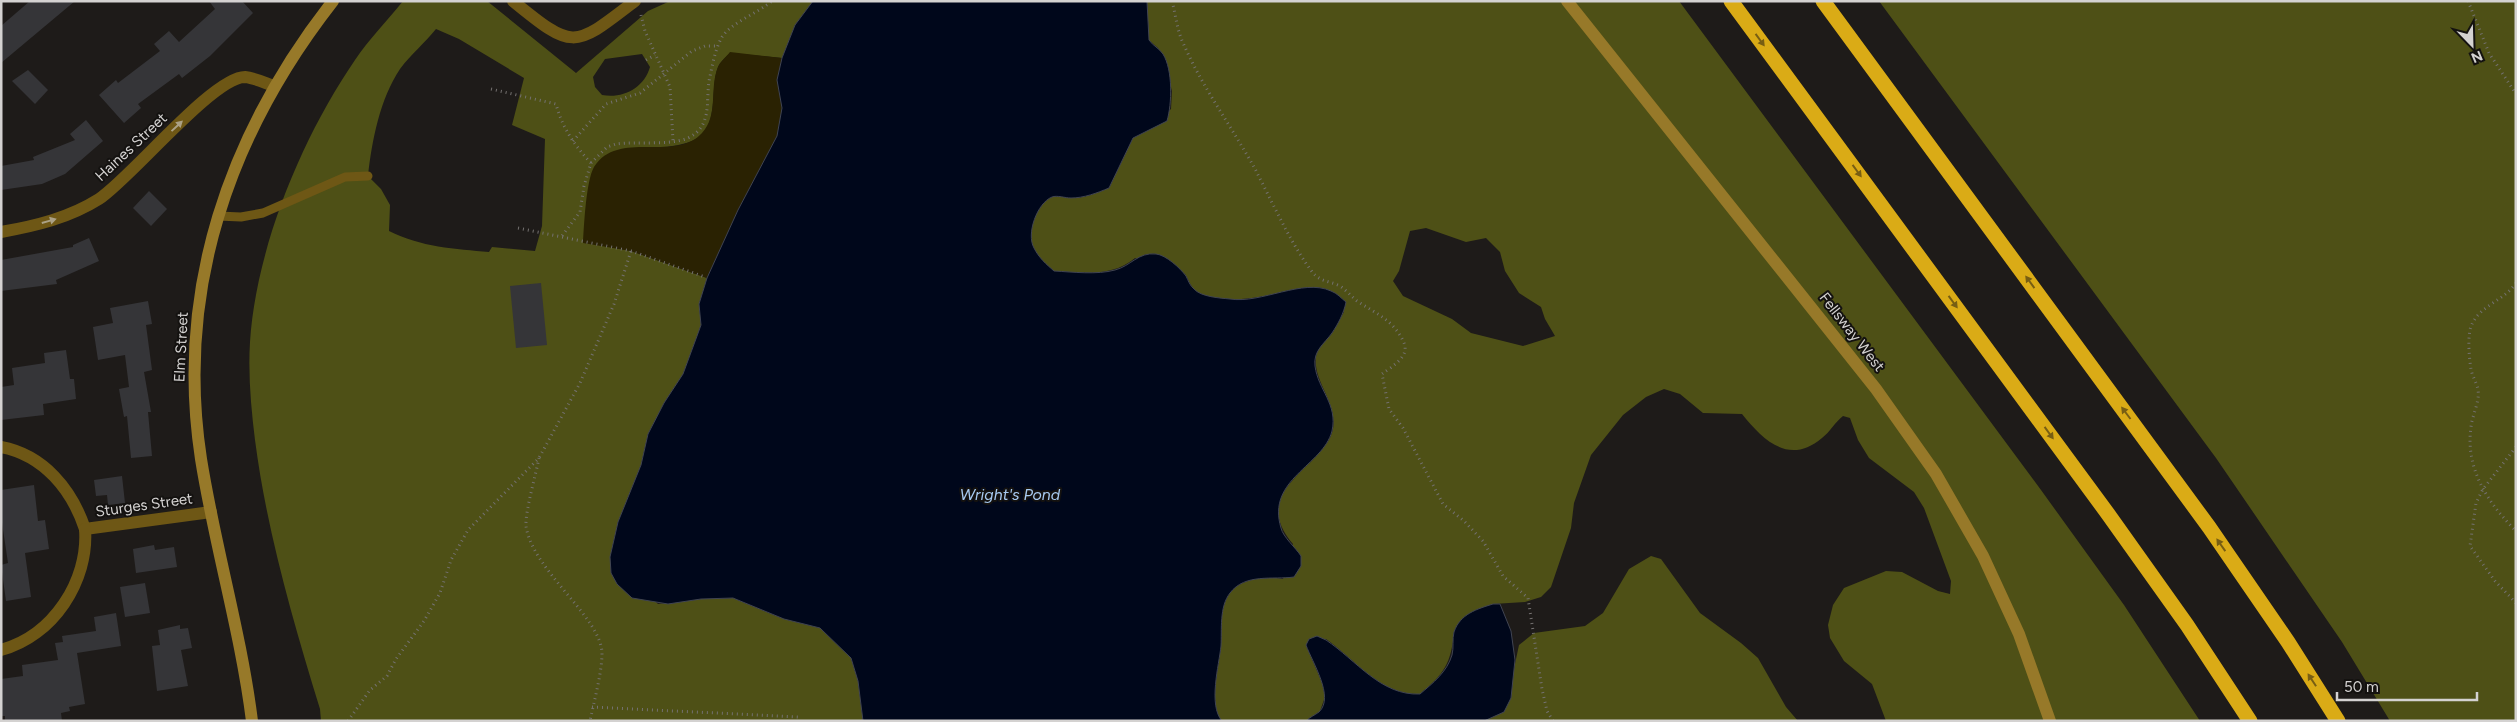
<svg xmlns="http://www.w3.org/2000/svg" width="2517" height="722" viewBox="0 0 2517 722" font-family="Figtree,sans-serif">
<style>
.forest{fill:#4e5016;fill-rule:evenodd}
.sand{fill:#2a2202}
.water{fill:#00071b;stroke:#404452}
.building{fill:#353538}
.lines{fill:none;stroke-linecap:round;stroke-linejoin:round}
.path{stroke:#747170;stroke-width:3;stroke-dasharray:1 4;stroke-linecap:butt}
.service{stroke:#6e5715;stroke-width:9}
.minor{stroke:#6e5715;stroke-width:12}
.secondary{stroke:#977929;stroke-width:12}
.motorway{stroke:#daab16;stroke-width:15}
.oneway{fill:#775e13}
.oneway2{fill:#aba186}
.labels{text-anchor:middle;dominant-baseline:central;stroke-width:4;stroke-linejoin:round;paint-order:stroke}
.street-label{font-size:15px;fill:#d4d2d1;stroke:#141210}
.water-label{font-size:16px;font-style:italic;fill:#a8caf0;stroke:#141210}
</style>
<rect width="100%" height="100%" fill="#1e1b19"/>
<g class="forest">
<path d="M403,1H487L576,73L648,11L668,2L813,1L795,25L782,58L730,53C726,57 720,62 718,67C709,90 721,129 692,141C667,151 636,145 609,154L583,242L631,251L707,278L699,304L701,325L697,336L683,374L664,403L648,434L641,465L618,522L610,557L658,604L701,599L733,598L784,619L820,628L851,658L858,681L863,721H321L320,709C293,621 267,532 255,440C251,408 248,374 250,342C256,248 302,137 355,60C369,39 387,21 403,1ZM436,29L459,39L524,78L512,125L545,139L542,226L535,251L492,247L489,252C456,249 420,247 389,231L390,205L381,189L368,176C372,140 380,99 400,69C411,54 425,43 436,29ZM642,54L650,67C644,88 623,99 602,95L595,87L593,77L605,59Z"/>
<path d="M1147,1H1679L2041,490L2124,605L2200,721H1886L1872,684L1844,661L1830,638L1828,625L1833,605L1844,588L1886,571L1902,572L1938,591L1950,594L1951,581L1924,508L1914,492L1869,458L1858,440L1850,418L1843,416C1835,422 1830,432 1822,438C1789,466 1763,440 1742,414L1703,413L1680,394L1664,389L1646,397L1623,415L1591,455L1574,503L1571,528L1551,587L1541,597L1525,602L1493,604L1454,632C1451,664 1444,674 1420,694C1381,696 1356,660 1326,639L1306,645L1323,685L1325,697L1320,711L1306,721H1222C1208,705 1219,665 1221,646C1222,630 1219,607 1230,593C1242,578 1265,576 1283,579L1293,544C1248,491 1319,470 1332,433C1341,403 1309,380 1317,352C1319,345 1328,339 1333,332C1337,325 1340,318 1344,312L1304,288C1275,294 1222,309 1196,291C1191,287 1188,279 1185,274L1135,258C1113,277 1082,273 1054,271C1046,264 1038,258 1033,248C1026,234 1037,203 1052,197C1057,195 1065,198 1071,198C1084,198 1097,193 1109,188L1133,138L1145,132L1171,109L1172,91L1168,77L1158,48L1149,40ZM1426,228L1466,242L1486,238L1500,252L1505,271L1519,293L1541,307L1545,319L1555,336L1523,346L1471,333L1452,319L1403,296L1393,281L1399,271L1410,231Z"/>
<polygon points="1879,1 2516,1 2516,721 2390,721 2342,642 2216,458"/>
<polygon points="1651,556 1661,559 1700,613 1741,643 1758,658 1786,707 1798,721 1484,721 1511,698 1512,678 1519,645 1534,633 1585,626 1603,613 1629,569"/>
</g>
<path class="sand" d="M730,52L782,58L777,80L782,108L777,136L738,210L707,278L631,251L583,243C584,226 586,181 594,167C618,129 675,163 702,133C719,115 709,88 718,67C720,62 726,57 730,52Z"/>
<g class="water">
<path d="M813,1H1147L1149,40C1153,46 1159,48 1163,54C1173,70 1172,104 1167,121L1133,138L1109,188C1097,193 1084,198 1071,198C1065,198 1057,195 1052,197C1037,203 1026,234 1034,248C1039,258 1046,264 1054,271C1073,272 1097,275 1115,270C1131,266 1138,252 1156,254C1166,255 1180,268 1186,276C1188,280 1190,286 1194,289C1201,297 1220,298 1230,299C1261,304 1303,278 1331,291C1337,293 1342,299 1346,302C1344,313 1338,324 1332,333C1324,344 1313,351 1315,366C1318,390 1338,404 1332,431C1323,466 1266,479 1281,528C1283,537 1296,548 1301,556V566L1294,577C1273,580 1245,573 1230,593C1219,607 1222,630 1221,646C1219,665 1208,705 1222,721H863L858,681L851,658L820,628L784,619L733,598L701,599L668,604L632,598L617,584L611,573L610,557L618,522L641,465L648,434L664,403L683,374L697,336L701,325L699,304L707,278L738,210L777,136L782,108L777,80L782,58L795,25Z"/>
<path d="M1493,604H1500L1511,631L1515,660L1511,698L1504,712L1484,721H1306C1310,717 1315,715 1319,712C1335,697 1312,662 1306,645L1309,639L1317,636L1326,640C1356,660 1381,696 1420,694C1433,683 1447,672 1452,655C1454,648 1452,639 1454,632C1460,614 1477,609 1493,604Z"/>
</g>
<g class="building">
<polygon points="30,1 75,1 1,63 1,26"/>
<polygon points="209,1 242,1 253,13 210,56 182,78 179,74 138,104 141,108 124,123 99,95 116,80 118,83 160,51 154,44 169,31 179,42 215,9"/>
<polygon points="28,70 48,90 35,104 12,81"/>
<polygon points="86,120 103,141 65,174 42,184 1,190 1,166 34,160 33,157 75,140 70,134"/>
<polygon points="149,191 167,209 151,226 133,208"/>
<polygon points="89,238 99,261 56,280 57,284 1,291 1,260 73,247 73,245"/>
<polygon points="541,283 547,345 516,348 510,286"/>
<polygon points="148,301 152,324 146,325 152,370 144,372 151,412 148,412 152,456 131,458 127,416 124,417 119,389 129,387 125,355 98,360 93,327 113,323 110,308"/>
<polygon points="66,350 70,379 74,379 76,399 43,404 44,415 1,420 1,387 14,385 12,368 45,363 44,353"/>
<polygon points="122,476 125,503 108,505 107,495 96,496 94,480"/>
<polygon points="34,485 38,521 45,520 49,549 25,553 31,597 6,601 1,565 8,563 1,516 1,490"/>
<polygon points="154,545 155,550 174,547 177,567 136,573 133,549"/>
<polygon points="145,583 150,613 125,617 120,587"/>
<polygon points="116,613 121,646 77,653 85,704 69,707 70,711 61,713 62,721 5,721 5,716 1,716 1,679 23,676 22,665 58,660 55,643 63,642 62,636 96,631 94,617"/>
<polygon points="180,625 180,629 188,628 192,648 181,650 188,686 157,691 152,646 160,645 158,630"/>
</g>
<g class="lines">
<g class="path">
<path d="M1172,1C1176,16 1177,31 1184,45C1203,88 1231,126 1254,167C1272,201 1290,243 1313,273C1321,282 1330,281 1340,286C1346,290 1351,296 1357,301C1375,313 1395,321 1404,343C1410,357 1391,367 1382,374L1389,409L1403,428L1443,504L1464,521L1483,541L1503,576L1528,598L1542,689L1547,711L1553,721"/>
<polyline points="2468,1 2489,53 2516,94"/>
<polyline points="641,15 645,31 670,87 673,141"/>
<polyline points="646,60 655,55"/>
<path d="M491,89L556,104C562,127 574,145 591,163L584,186L580,212L562,236"/>
<polyline points="573,141 606,104 640,93 692,51 705,46 717,46"/>
<path d="M591,163L607,147L616,144C637,141 669,146 688,138C712,127 706,102 709,81C712,67 715,49 722,37C732,22 758,13 772,1"/>
<polyline points="518,228 631,251 705,277"/>
<path d="M2516,283C2505,300 2481,305 2472,324C2467,334 2469,357 2471,369C2472,376 2477,383 2478,390C2480,401 2472,416 2471,427C2465,469 2488,503 2516,531"/>
<polyline points="2516,447 2483,489 2476,503 2470,546 2495,581 2516,603"/>
<path d="M539,458C536,474 525,512 526,526C532,570 601,617 602,653C602,673 594,701 590,721"/>
<polyline points="592,707 798,717"/>
<polyline points="348,721 370,690 387,676 396,659 424,621 440,593 451,560 468,530 539,458 580,383 614,304 631,251"/>
</g>
<polyline class="service" points="218,216 241,217 263,213 345,177 368,176"/>
<g class="minor">
<path d="M513,1C574,51 574,48 635,1"/>
<path d="M1,232C35,226 69,218 99,199C131,178 213,77 245,77C255,78 265,83 274,86"/>
<path d="M1,447C44,455 72,490 85,529L211,512"/>
<path d="M1,650C53,636 89,581 85,529"/>
</g>
<g class="secondary">
<polyline points="1567,1 1876,389 1936,474 1983,556 2019,634 2050,721"/>
<path d="M252,721C241,633 215,547 201,459C175,290 229,134 333,1"/>
</g>
<g class="motorway">
<polyline points="1731,1 2108,514 2187,625 2250,721"/>
<polyline points="1823,1 2209,527 2288,642 2338,721"/>
</g>
</g>
<defs><path id="oneway-solid" d="M-6-.8H1V-3.2L6.5 0L1 3.2V.8H-6Z" transform="scale(1.25)"/></defs>
<g class="oneway">
<use href="#oneway-solid" transform="translate(1760 40) rotate(54)"/>
<use href="#oneway-solid" transform="translate(1857 171) rotate(54)"/>
<use href="#oneway-solid" transform="translate(2030 282) rotate(-126)"/>
<use href="#oneway-solid" transform="translate(1953 302) rotate(54)"/>
<use href="#oneway-solid" transform="translate(2126 413) rotate(-127)"/>
<use href="#oneway-solid" transform="translate(2049 433) rotate(54)"/>
<use href="#oneway-solid" transform="translate(2221 545) rotate(-125)"/>
<use href="#oneway-solid" transform="translate(2312 680) rotate(-123)"/>
</g>
<g class="oneway2">
<use href="#oneway-solid" transform="translate(177 126) rotate(-43)"/>
<use href="#oneway-solid" transform="translate(49 221) rotate(-16)"/>
</g>
<g class="labels">
<g class="street-label">
<text transform="translate(131 147) rotate(-43)">Haines Street</text>
<text transform="translate(1852 332) rotate(52)">Fellsway West</text>
<text transform="translate(181 347) rotate(-87)">Elm Street</text>
<text transform="translate(144 505) rotate(-8)">Sturges Street</text>
</g>
<g class="water-label">
<text x="1010" y="494">Wright's Pond</text>
</g>
</g>
<rect width="2517" height="722" fill="none" stroke="#d4d2d1" stroke-width="5"/>
<g transform="translate(2472 45) rotate(157)" stroke="#141210" stroke-width="4" paint-order="stroke">
<path d="M0-4L9 19L0 12L-9 19Z" fill="#d4d2d1"/>
<text y="-8" font-size="14" font-weight="bold" text-anchor="middle" fill="#d4d2d1">N</text>
</g>
<path d="M2337 692v8h140v-8" fill="none" stroke="#d4d2d1" stroke-width="2.5"/>
<text x="2344" y="692" font-size="15" fill="#d4d2d1" stroke="#141210" stroke-width="4" paint-order="stroke">50 m</text>
</svg>
